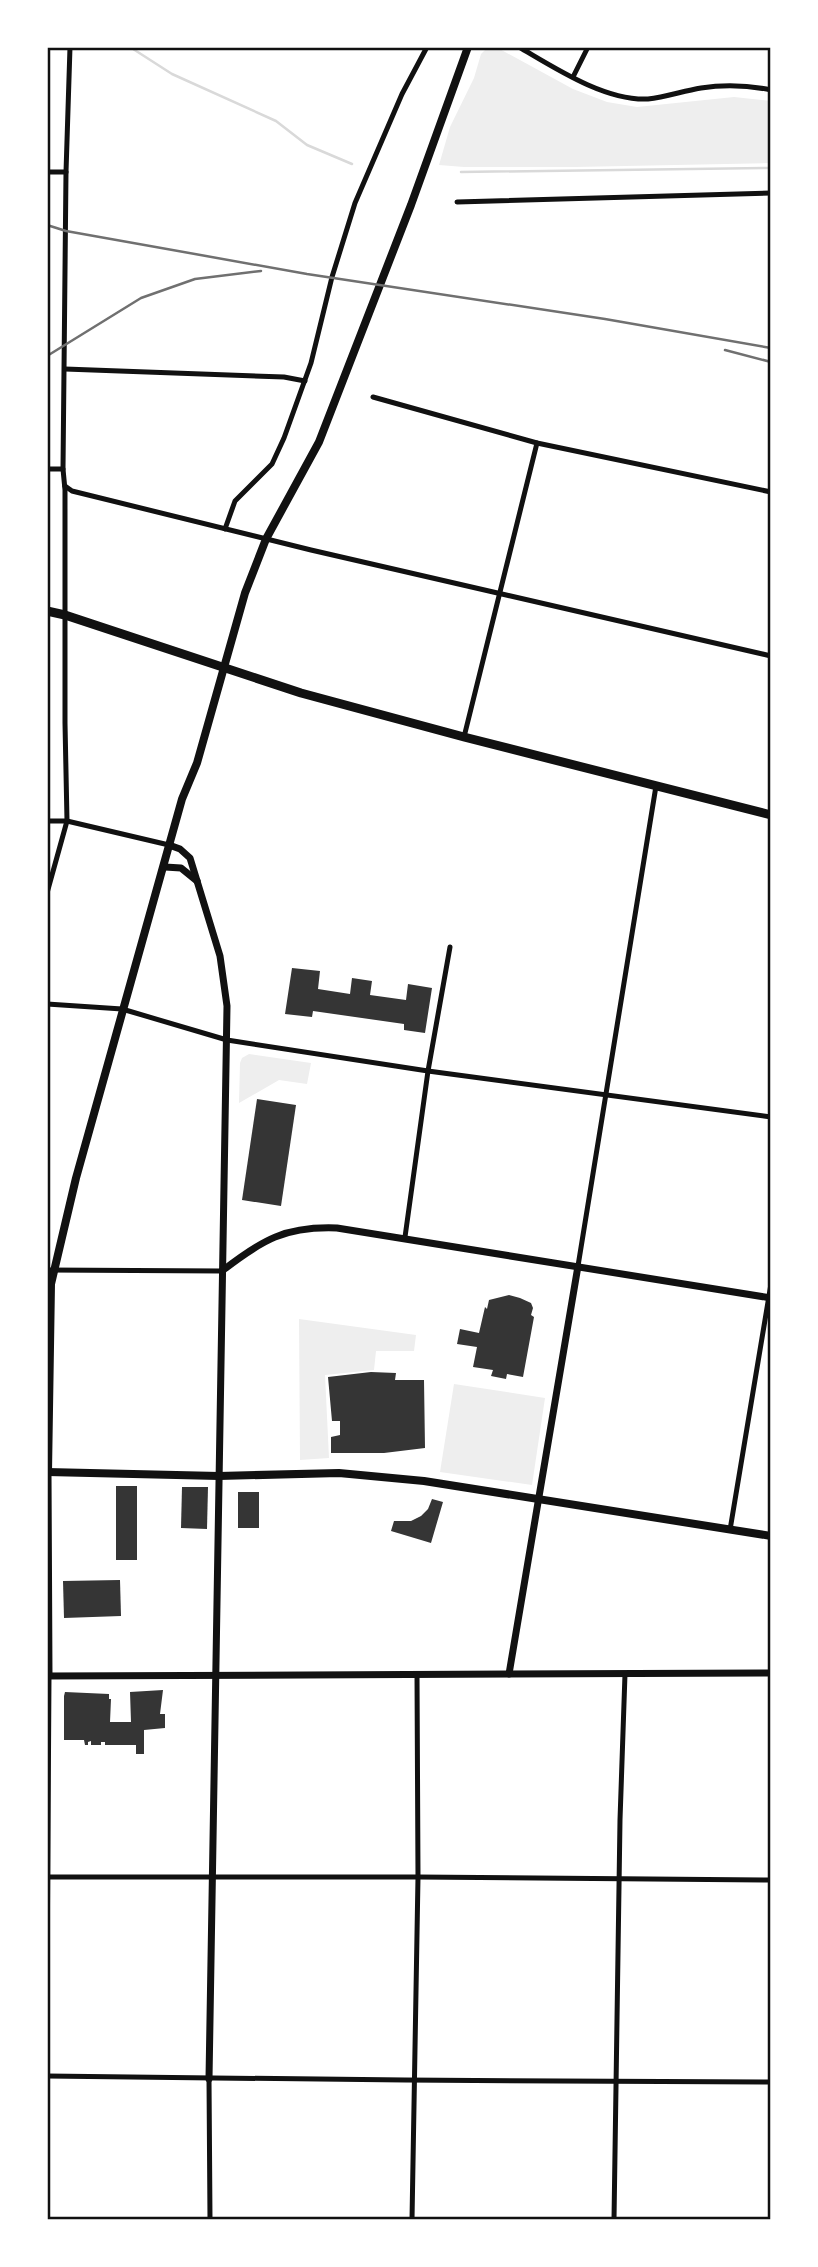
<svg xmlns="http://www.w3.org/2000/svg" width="818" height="2267" viewBox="0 0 818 2267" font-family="'DejaVu Sans',sans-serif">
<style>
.green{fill:#eee}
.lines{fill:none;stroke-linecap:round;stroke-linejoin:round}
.stream{stroke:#d9d9d9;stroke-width:2.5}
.building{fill:#353535}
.minor{stroke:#111;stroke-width:5}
.tertiary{stroke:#111;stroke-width:7}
.secondary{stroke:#111;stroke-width:8}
.primary{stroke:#111;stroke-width:9}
.rail{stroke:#707070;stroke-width:2.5}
.neatline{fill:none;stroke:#111;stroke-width:2.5}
</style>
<rect width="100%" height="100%" fill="#fff"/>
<g class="green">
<polygon points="488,47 496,47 573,89 607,102 637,107 734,97 771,101 771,163 575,167 464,167 439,165 450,127 474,78 481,54"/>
<polygon points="249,1054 311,1063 307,1084 279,1080 239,1103 240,1063 242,1058"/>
<polygon points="299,1319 416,1335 414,1351 376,1351 374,1370 325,1375 329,1458 300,1460"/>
<polygon points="454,1384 545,1398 532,1485 440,1472"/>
</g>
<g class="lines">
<g class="stream">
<polyline points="130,47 172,74 276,121 307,145 352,164"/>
<polyline points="461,172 771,168"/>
</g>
</g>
<g class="building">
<polygon points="292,968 320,971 318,989 350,994 352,978 372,981 370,995 406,1000 408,984 432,988 425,1033 404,1030 404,1024 313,1011 312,1017 285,1014"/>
<polygon points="257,1099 296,1105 281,1206 242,1200"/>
<polygon points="509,1295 520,1298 531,1303 533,1308 531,1315 534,1317 523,1377 507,1374 506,1379 491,1376 493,1370 473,1367 477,1347 457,1344 460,1329 479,1333 485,1307 487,1309 489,1300"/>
<polygon points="371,1372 396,1373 395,1380 424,1380 425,1448 384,1453 331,1453 331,1437 340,1435 340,1421 332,1421 328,1377"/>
<rect x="116" y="1486" width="21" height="74"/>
<polygon points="182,1487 208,1487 207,1529 181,1528"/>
<rect x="238" y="1492" width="21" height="36"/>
<polygon points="432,1499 443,1502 431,1543 391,1531 394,1521 411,1521 421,1516 428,1509"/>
<polygon points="120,1580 121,1616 64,1618 63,1581"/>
<polygon points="163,1690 160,1714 165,1714 165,1728 144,1730 144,1754 136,1754 136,1745 105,1745 105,1742 101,1742 101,1745 91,1745 91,1741 88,1742 88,1745 85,1745 84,1740 64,1740 64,1696 65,1692 109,1694 109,1699 111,1699 110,1722 131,1722 130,1692"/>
</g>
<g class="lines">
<g class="minor">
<path d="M519,47C555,68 605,101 648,99C666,97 683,91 701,88C725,84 747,85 771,90"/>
<polyline points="573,77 588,47"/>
<polyline points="47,172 66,172"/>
<polyline points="457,202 771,193"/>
<polyline points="65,369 284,377 305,381"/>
<polyline points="373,397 537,443 771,492"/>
<polyline points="47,469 63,469"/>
<polyline points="65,486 72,491 311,550 771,656"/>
<polyline points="225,529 235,501 272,464 284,438 311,363 332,277 355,203 402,94 427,47"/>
<polyline points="464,737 537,443"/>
<polyline points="47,821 67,821 169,845"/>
<polyline points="47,893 67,821 65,723 65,490 63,469 66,172 70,47"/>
<polyline points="47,1004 122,1009 227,1040 428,1071 771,1117"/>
<polyline points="405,1237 428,1071 450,947"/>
<polyline points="578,1266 656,786"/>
<polyline points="47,1270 222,1271"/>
<polyline points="730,1530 771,1284"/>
<polyline points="47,1877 418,1877 771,1880"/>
<polyline points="47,1983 49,1676"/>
<path d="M47,2076C288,2080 530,2081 771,2082"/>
<polyline points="209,2079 210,2220"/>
<polyline points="412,2220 418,1877 417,1674"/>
<polyline points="614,2220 620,1820 625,1674"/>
</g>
<g class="tertiary">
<polyline points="169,845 180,849 190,858 220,956 227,1006 209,2079"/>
<polyline points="165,867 181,868 197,881"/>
<path d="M222,1271C262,1240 285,1226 337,1228L771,1298"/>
<polyline points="48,1472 49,1676"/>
<polyline points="509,1674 578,1266"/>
<polyline points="47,1676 771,1673"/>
</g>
<g class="secondary">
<polyline points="47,1472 219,1476 339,1473 424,1481 771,1536"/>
<polyline points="48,1472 51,1284 76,1178 182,799 197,763 245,593 266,539 319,442 411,205 468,47"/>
</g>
<polyline class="primary" points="47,611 65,615 301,693 464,737 771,815"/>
<g class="rail">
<polyline points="47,225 66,231 307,274 605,319 771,348"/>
<polyline points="725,350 771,362"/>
<polyline points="47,356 141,298 195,279 261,271"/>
</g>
</g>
<rect width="818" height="2267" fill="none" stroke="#ffffff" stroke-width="98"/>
<rect x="49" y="49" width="720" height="2169" class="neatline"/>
</svg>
